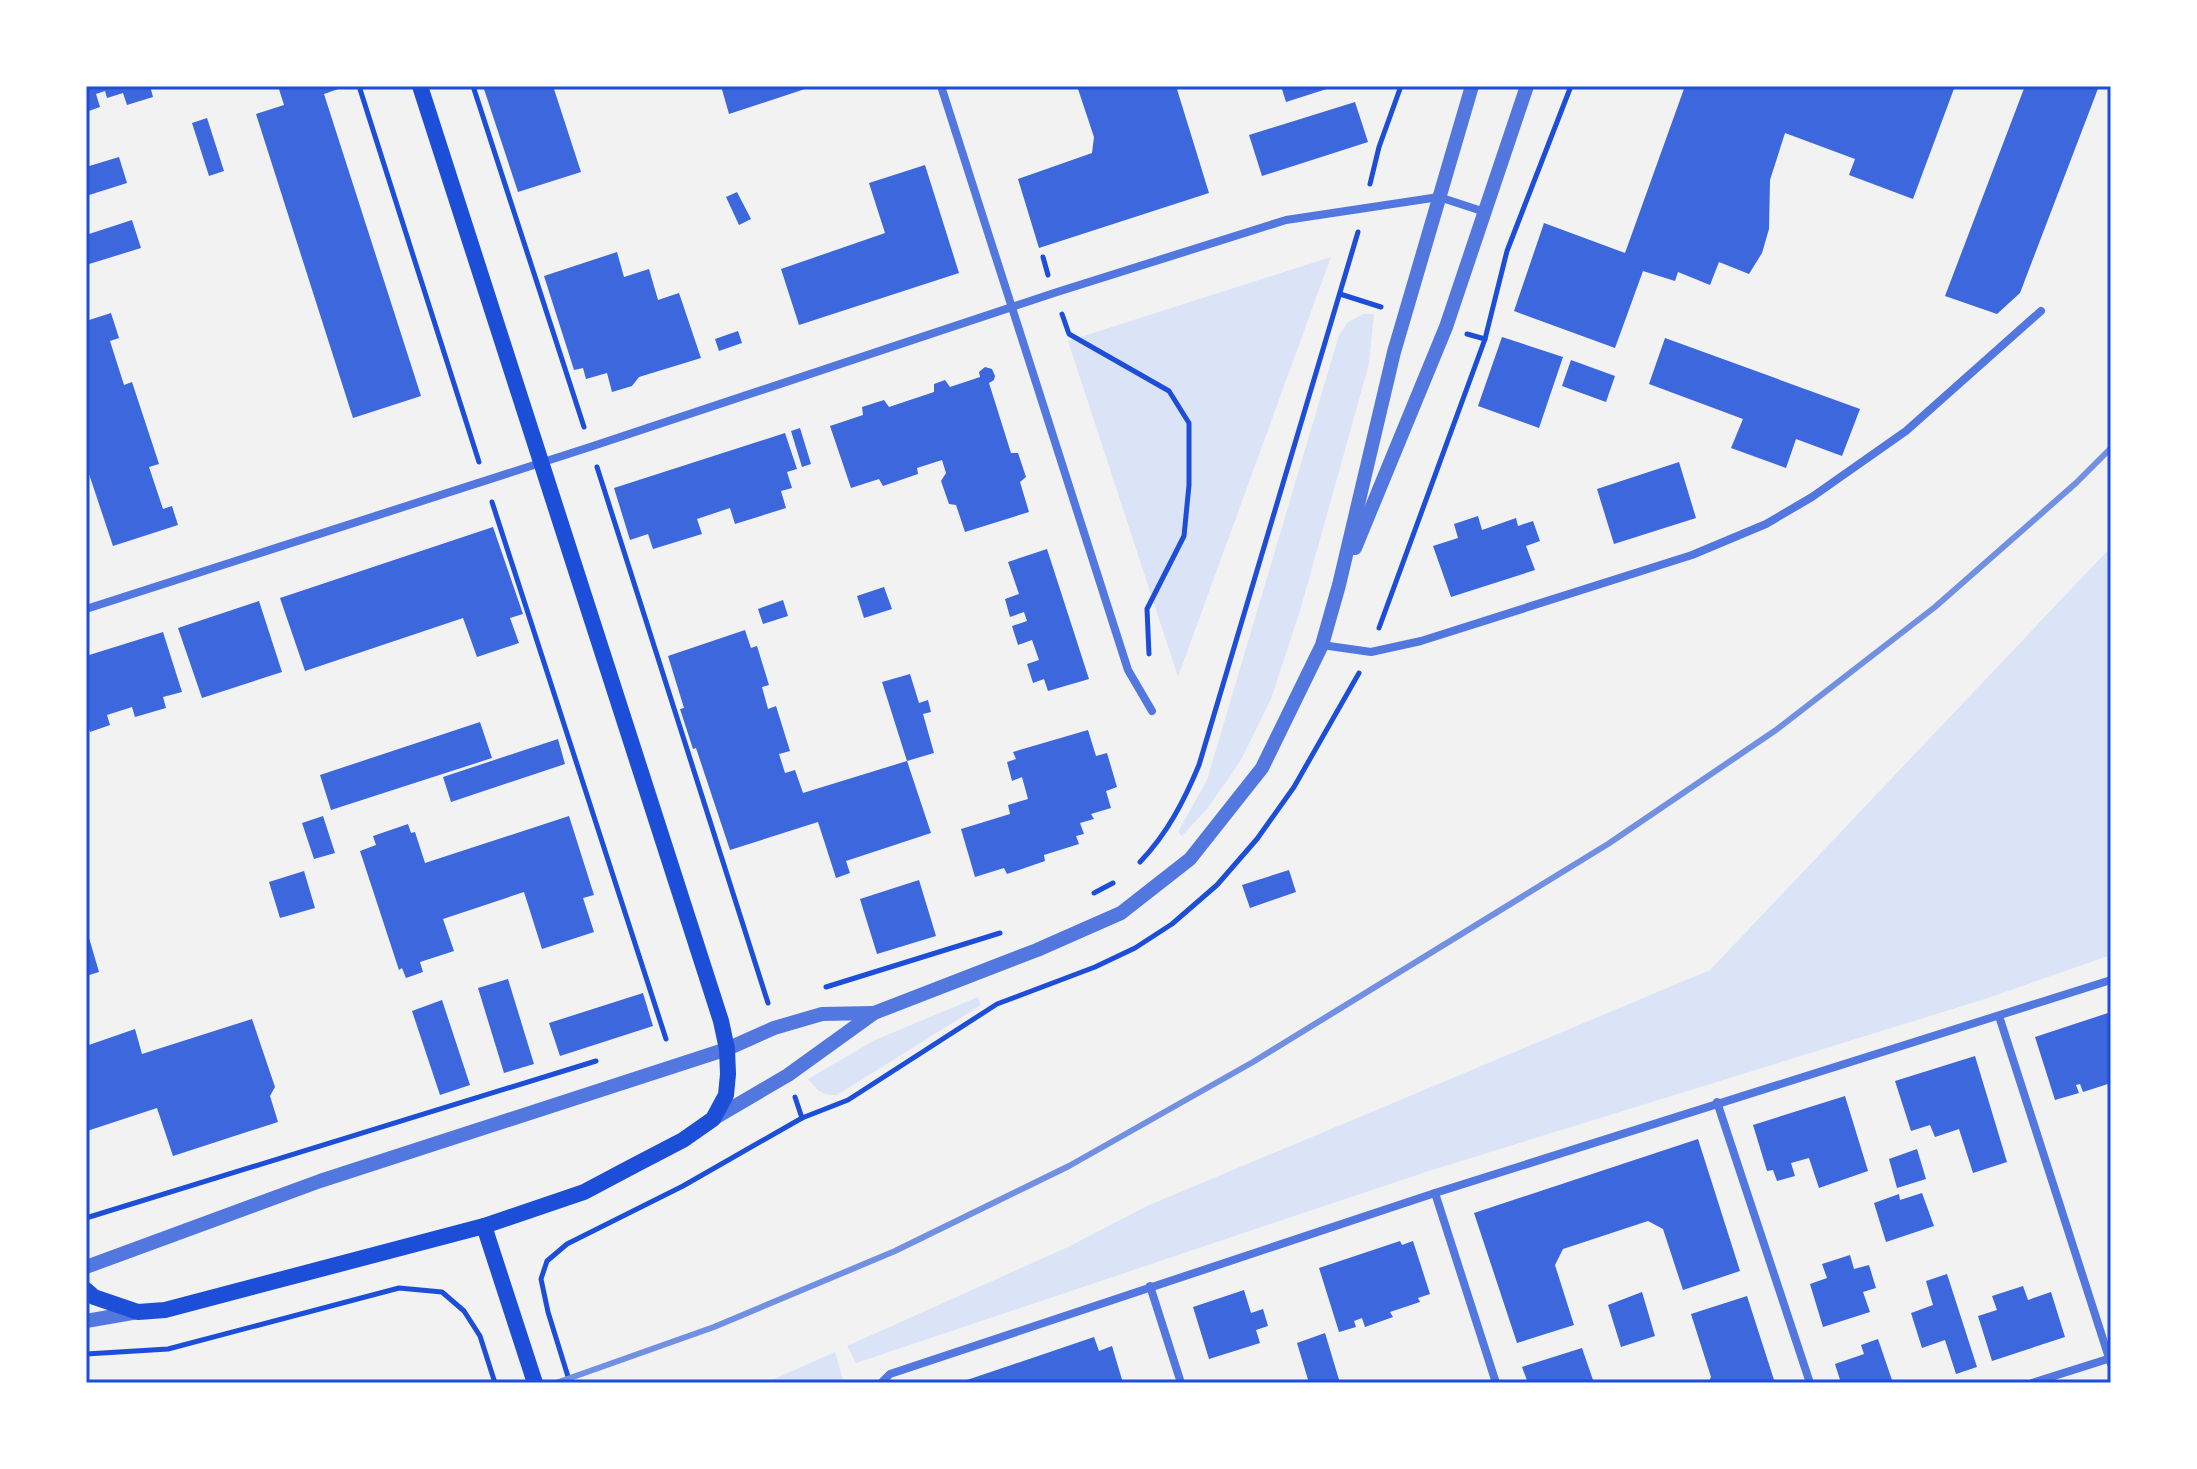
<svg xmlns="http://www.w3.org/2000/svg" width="2197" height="1469" viewBox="0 0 2197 1469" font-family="Ubuntu,sans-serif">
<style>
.green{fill:#dbe4f7}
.building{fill:#3d67dc}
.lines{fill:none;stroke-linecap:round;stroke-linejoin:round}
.path{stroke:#1d4ed8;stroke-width:5}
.minor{stroke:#5277de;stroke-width:8}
.tertiary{stroke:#5277de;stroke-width:14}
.secondary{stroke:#1d4ed8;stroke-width:16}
.rail{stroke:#7290e2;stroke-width:6}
.neatline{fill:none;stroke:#1d4ed8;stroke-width:3}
</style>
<rect width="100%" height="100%" fill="#f2f2f2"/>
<g class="green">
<polygon points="1331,257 1178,677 1068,341"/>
<polygon points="1363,314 1374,314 1369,364 1300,611 1271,699 1241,760 1207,809 1182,836 1178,832 1207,780 1339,335 1348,322"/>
<polygon points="2111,547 2111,955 1985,999 1429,1171 856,1363 847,1346 1068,1247 1147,1206 1710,970"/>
<path d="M978,997L981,1005L837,1095C822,1096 817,1090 808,1079L875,1040Z"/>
<polygon points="835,1352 844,1383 765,1383"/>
</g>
<g class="building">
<polygon points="86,86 150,86 153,97 127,105 123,93 107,98 105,91 96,94 100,107 86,112"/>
<polygon points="278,86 347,86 324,94 421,396 353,418 256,114 284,105"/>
<polygon points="483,86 553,86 581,172 518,192"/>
<polygon points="721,86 811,86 811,87 729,114"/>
<polygon points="1077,86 1176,86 1209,193 1039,248 1018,179 1092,153 1094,137"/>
<polygon points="1281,86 1333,86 1333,87 1286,102"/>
<polygon points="1685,86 1955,86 1913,199 1849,175 1855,159 1785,133 1770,180 1769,229 1762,253 1749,274 1719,262 1710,285 1678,272 1675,281 1643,271 1615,348 1514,311 1544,223 1625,253"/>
<polygon points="2025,86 2099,86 2020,293 1997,314 1945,296"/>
<polygon points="1355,102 1368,142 1262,176 1249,135"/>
<polygon points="207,118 224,171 209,176 192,123"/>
<polygon points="119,157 127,183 86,196 86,167"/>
<polygon points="925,165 959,273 799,325 781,269 885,233 869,183"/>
<polygon points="737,192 751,219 739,225 726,197"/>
<polygon points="132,220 141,248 86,265 86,235"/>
<polygon points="617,252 624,277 649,269 658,300 679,293 701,358 639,377 632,386 612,392 607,373 586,379 583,368 574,370 544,276"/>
<polygon points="111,313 119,338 110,341 124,385 132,382 159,464 149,467 163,509 172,506 178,525 113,546 86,465 86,321"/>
<polygon points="738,331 742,343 719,351 715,339"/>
<polygon points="1502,337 1563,357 1539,428 1478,406"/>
<polygon points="1665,338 1860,409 1842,456 1796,439 1786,468 1731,448 1743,419 1649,384"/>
<polygon points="1571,360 1615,376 1606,402 1562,386"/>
<polygon points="985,367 992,369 995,376 994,380 989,383 1011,453 1018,453 1026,477 1020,482 1029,512 965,532 956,505 949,504 941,481 946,473 942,460 917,468 918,474 883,486 879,479 851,488 830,426 863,415 862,407 884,400 889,407 934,392 934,384 945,380 950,387 980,377 979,372"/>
<polygon points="800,428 811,464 802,467 791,431"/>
<polygon points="785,433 797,469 787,472 792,488 781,491 786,508 735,524 730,508 697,519 702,534 653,549 648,534 630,540 614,488"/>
<polygon points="1679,462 1696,518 1614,544 1597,489"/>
<polygon points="1478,516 1482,530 1516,518 1518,526 1533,521 1540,541 1526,546 1535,570 1451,597 1433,546 1458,538 1454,524"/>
<polygon points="493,527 523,614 510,618 519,643 477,657 463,618 305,671 280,598"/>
<polygon points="1047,549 1089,679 1048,691 1044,679 1033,683 1027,664 1039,660 1032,640 1018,645 1012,626 1027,621 1024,612 1010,617 1005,599 1019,594 1008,562"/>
<polygon points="884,587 892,609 864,618 857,596"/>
<polygon points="783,600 788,616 763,624 758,609"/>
<polygon points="259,601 282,672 202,698 178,628"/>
<polygon points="745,630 751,648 757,646 769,685 762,687 768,709 776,706 790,751 779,754 785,773 795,770 803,793 907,761 931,833 846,861 850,873 836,878 818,822 730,850 696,748 693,749 680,709 684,708 668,656"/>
<polygon points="163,632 182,692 163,697 166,708 135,717 132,707 107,715 110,725 90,732 86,720 86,656"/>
<polygon points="910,674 919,703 928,700 931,712 923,714 934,753 907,761 882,682"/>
<polygon points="480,722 492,758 331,810 320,775"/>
<polygon points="1088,730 1096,756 1107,753 1117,787 1106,791 1111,808 1091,814 1094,819 1080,823 1084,834 1076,836 1079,844 1044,855 1045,861 1007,874 1004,868 975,877 961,829 1010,814 1008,805 1028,799 1022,777 1012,781 1007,762 1016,759 1013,752"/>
<polygon points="558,739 565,764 451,802 443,777"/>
<polygon points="323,816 335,853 314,859 302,823"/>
<polygon points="569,816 594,895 583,898 594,932 542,949 524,892 443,919 454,951 420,962 423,972 406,978 402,968 399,970 360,851 376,845 373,836 408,824 411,833 415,832 425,863"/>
<polygon points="1289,870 1296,892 1250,908 1242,885"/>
<polygon points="304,871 315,908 280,918 269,882"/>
<polygon points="919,880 936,936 877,954 860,899"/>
<polygon points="87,931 99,972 86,976 86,932"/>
<polygon points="508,979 534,1064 504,1073 478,988"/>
<polygon points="643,993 653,1026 560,1056 549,1023"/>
<polygon points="442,1000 470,1085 440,1095 412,1011"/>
<polygon points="2111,1012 2111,1083 2083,1092 2080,1084 2076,1085 2079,1093 2055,1100 2035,1037"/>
<polygon points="252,1019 275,1087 270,1096 278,1122 173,1156 157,1108 87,1131 86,1046 135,1029 142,1054"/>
<polygon points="1975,1056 2007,1162 1973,1173 1959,1129 1935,1137 1930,1125 1911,1131 1895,1081"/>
<polygon points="1845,1096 1868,1171 1819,1188 1809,1158 1791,1163 1795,1176 1777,1181 1773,1170 1767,1171 1753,1125"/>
<polygon points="1698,1139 1740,1271 1683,1290 1663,1229 1648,1221 1563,1249 1555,1265 1574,1325 1517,1343 1474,1213"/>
<polygon points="1917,1149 1926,1179 1897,1188 1889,1159"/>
<polygon points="1922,1193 1934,1226 1886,1242 1874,1203 1899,1194 1900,1200"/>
<polygon points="1400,1241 1402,1245 1413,1241 1430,1294 1418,1298 1420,1302 1390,1312 1393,1317 1365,1327 1362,1318 1354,1321 1356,1327 1339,1332 1319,1268"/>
<polygon points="1850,1255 1854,1269 1869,1265 1876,1288 1863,1292 1870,1312 1823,1327 1810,1284 1827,1278 1822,1264"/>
<polygon points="1947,1274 1977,1367 1956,1374 1945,1340 1922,1348 1911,1313 1933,1305 1926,1281"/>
<polygon points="2023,1286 2028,1300 2051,1292 2065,1337 1992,1361 1978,1316 1997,1310 1992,1296"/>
<polygon points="1244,1290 1251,1313 1263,1309 1268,1326 1256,1330 1260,1343 1209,1359 1193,1307"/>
<polygon points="1642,1292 1655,1336 1621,1347 1608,1305"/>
<polygon points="1747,1296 1775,1383 1708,1383 1711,1377 1691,1314"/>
<polygon points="1325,1333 1340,1383 1309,1383 1297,1343"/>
<polygon points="1094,1337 1099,1351 1112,1346 1123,1383 958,1383"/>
<polygon points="1878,1339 1893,1383 1841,1383 1835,1364 1864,1354 1861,1345"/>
<polygon points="1582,1348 1594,1383 1528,1383 1522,1367"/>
</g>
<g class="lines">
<g class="path">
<polyline points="359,86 479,462"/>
<polyline points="473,86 584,427"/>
<polyline points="1370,184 1379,147 1401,86"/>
<polyline points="1043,257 1048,275"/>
<polyline points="1340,294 1381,307"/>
<polyline points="1062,314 1069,334 1169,391 1189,423 1189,485 1184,536 1147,609 1149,654"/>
<polyline points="1467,334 1485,339"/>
<polyline points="597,467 768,1003"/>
<polyline points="492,502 666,1039"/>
<polyline points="1379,628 1485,339 1507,251 1571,86"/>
<path d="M1140,862C1167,834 1184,801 1199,765L1358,232"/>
<polyline points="1094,893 1113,883"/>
<polyline points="826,987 1000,933"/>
<polyline points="802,1118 848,1100 997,1004 1095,967 1135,948 1172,924 1217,885 1257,839 1294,787 1359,673"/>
<polyline points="86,1218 596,1061"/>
<polyline points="86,1354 168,1349 399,1288 442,1292 464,1311 480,1336 495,1383"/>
<polyline points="570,1383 548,1312 541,1279 547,1261 567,1244 683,1186 802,1118 795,1097"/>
</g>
<g class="minor">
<polyline points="941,86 1128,670 1152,711"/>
<polyline points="86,609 590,447 1054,293 1286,220 1439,197 1485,212"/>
<polyline points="1322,645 1371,652 1421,641 1692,555 1766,524 1812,497 1906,431 2041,311"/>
<polyline points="1999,1016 2111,1364"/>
<polyline points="1717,1102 1810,1383"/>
<polyline points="1435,1193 1496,1383"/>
<polyline points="1150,1286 1181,1383"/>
<polyline points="881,1383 890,1374 1435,1193 2111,980"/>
<polyline points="2032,1383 2111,1358"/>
</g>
<g class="tertiary">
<polyline points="1355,548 1446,327 1527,86"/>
<polyline points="713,1119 788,1075 874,1013 1037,950 1121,913 1190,859 1262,768 1322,645 1339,585 1394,352 1472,86"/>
<polyline points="86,1267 320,1181 727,1049 774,1028 822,1014 874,1013"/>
<polyline points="86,1321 138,1312"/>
</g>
<g class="secondary">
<polyline points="484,1226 535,1383"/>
<polyline points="86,1290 94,1297 138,1312 165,1310 484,1226 584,1192 635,1165 683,1140 713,1119 726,1095 728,1074 727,1049 721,1021 420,86"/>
</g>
<polyline class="rail" points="556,1383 714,1327 895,1251 1069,1166 1253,1062 1608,844 1776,730 1935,607 2076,483 2111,448"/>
</g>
<rect width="2197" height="1469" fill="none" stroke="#ffffff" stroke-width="176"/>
<rect x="88" y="88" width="2021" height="1293" class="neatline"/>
</svg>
